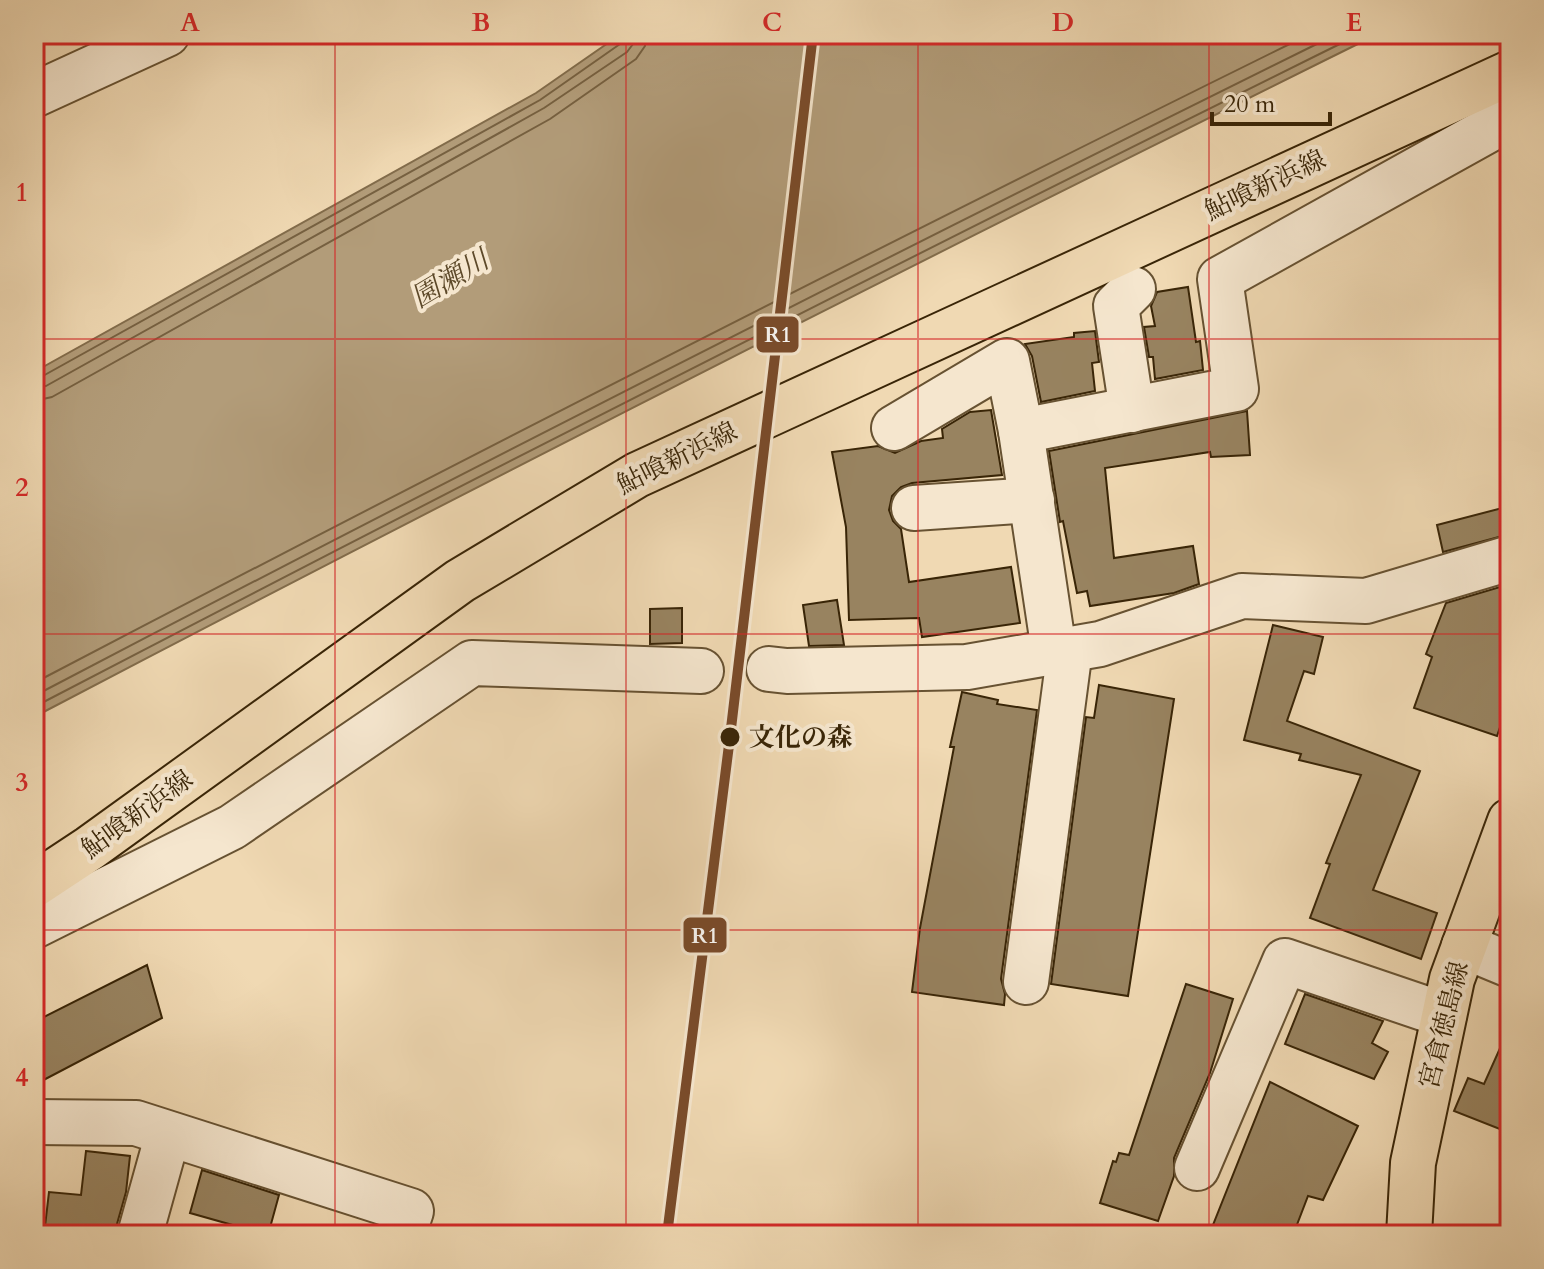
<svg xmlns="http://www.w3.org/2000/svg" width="1544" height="1269" viewBox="0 0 1544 1269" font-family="Cardo,'Noto Serif JP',serif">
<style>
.water{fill:#b29c79;stroke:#826c4b;stroke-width:2}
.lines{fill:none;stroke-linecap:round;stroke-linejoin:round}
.shore{stroke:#766040;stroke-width:2}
.building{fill:#988360;stroke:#392507;stroke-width:2}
.minor-casing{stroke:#675232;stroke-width:48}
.major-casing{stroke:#392507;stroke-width:48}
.minor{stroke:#f5e6ce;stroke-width:44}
.major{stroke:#f0d9b3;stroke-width:44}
.rail-1-casing{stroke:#f5e6ce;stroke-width:16}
.rail-1{stroke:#7a4b2a;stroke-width:10}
.grid{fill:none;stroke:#d62828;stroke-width:2;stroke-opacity:0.55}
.stop-dot{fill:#392507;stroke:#f5e6ce;stroke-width:3}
.labels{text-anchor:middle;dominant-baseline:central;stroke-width:8;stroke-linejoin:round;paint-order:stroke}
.street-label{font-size:26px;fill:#392507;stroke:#f5e6ce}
.stop-label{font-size:26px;font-weight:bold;fill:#392507;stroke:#f5e6ce;text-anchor:start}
.water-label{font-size:28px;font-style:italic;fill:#5d4929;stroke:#f5e6ce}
.line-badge{stroke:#f5e6ce;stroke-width:3}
.badge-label{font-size:22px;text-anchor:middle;font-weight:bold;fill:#fff}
.neatline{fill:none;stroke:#d62828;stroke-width:3}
.grid-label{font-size:26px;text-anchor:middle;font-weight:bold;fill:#d62828}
</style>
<rect width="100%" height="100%" fill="#f0d9b3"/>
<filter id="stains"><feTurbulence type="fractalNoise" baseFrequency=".0025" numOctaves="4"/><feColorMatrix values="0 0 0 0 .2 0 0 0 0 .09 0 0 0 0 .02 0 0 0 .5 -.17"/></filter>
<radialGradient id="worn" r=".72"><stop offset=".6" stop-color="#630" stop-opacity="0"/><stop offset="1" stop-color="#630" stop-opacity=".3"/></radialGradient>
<path class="water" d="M621,34H1378C927,257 479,484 34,717V372L536,93Z"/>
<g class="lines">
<g class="shore">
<polyline points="34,378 41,377 540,100 620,44 624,34"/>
<polyline points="34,388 46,386 544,108 627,52 633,44 634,34"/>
<polyline points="34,401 52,397 550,119 636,59 645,46 646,34"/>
<path d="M34,683C457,462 882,245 1310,34"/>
<path d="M34,696C466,470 900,250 1337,34"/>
<path d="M34,707C473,478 915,254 1360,34"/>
</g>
</g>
<g class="building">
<polygon points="1188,287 1196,342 1200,341 1203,370 1155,379 1153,357 1149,357 1144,327 1155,326 1151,306 1157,292"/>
<polygon points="1095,331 1099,362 1092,363 1095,391 1041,402 1032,356 1025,344 1074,337 1074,333"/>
<polygon points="991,410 1002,475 912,483 901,487 892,496 889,510 893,521 901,529 909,582 1011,567 1020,623 922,637 919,618 849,620 846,527 832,452 878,446 895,453 921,441 943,438 942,429 970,412"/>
<polygon points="1247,411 1250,455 1211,457 1210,452 1105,468 1114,558 1193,546 1199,584 1174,593 1090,606 1087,591 1077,593 1063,521 1060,522 1049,451"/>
<polygon points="1510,506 1510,534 1443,552 1437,525"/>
<polygon points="1510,584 1510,698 1497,736 1414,708 1432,657 1426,654 1446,603"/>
<polygon points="837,600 844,645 809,646 803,605"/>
<polygon points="682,608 682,643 650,644 650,609"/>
<polygon points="1273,625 1323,637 1314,674 1304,671 1287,721 1420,771 1373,890 1437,913 1421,959 1310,918 1330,864 1326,863 1361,775 1299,760 1301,754 1244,740"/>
<polygon points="1099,685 1174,699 1128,996 1051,984 1086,717 1094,718"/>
<polygon points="962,692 998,700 997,704 1037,710 1001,979 1005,994 1004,1005 912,992 920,928 954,747 950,747"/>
<polygon points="147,965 162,1018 34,1085 34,1022"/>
<polygon points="1186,984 1233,999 1210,1073 1174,1158 1174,1176 1158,1221 1100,1203 1113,1161 1116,1162 1119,1153 1129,1155"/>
<polygon points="1305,994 1383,1021 1372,1043 1388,1052 1374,1079 1285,1044"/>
<polygon points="1510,1026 1510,1133 1454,1111 1468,1078 1484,1084"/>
<polygon points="1270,1082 1358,1126 1323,1200 1308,1196 1293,1235 1209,1235"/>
<polygon points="86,1151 130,1156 126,1192 117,1224 117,1235 44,1235 49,1192 81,1195"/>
<polygon points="202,1170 279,1195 268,1235 190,1213"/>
</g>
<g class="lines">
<g class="minor-casing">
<g id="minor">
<polyline points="34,95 167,34"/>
<polyline points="1132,410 1116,306 1133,289"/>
<polyline points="894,428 1007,361 1021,431"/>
<polyline points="914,508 1032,500"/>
<polyline points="1054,651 1021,431 1236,389 1220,279 1490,129 1510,112"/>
<polyline points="769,669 787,671 967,667 1100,644 1242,596 1366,601 1510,558"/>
<polyline points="34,926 232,827 472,663 701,671"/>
<polyline points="1464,946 1510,965"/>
<polyline points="1026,982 1070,649"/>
<polyline points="34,1122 136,1123 411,1211 403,1235"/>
<polyline points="1197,1168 1285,961 1444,1015"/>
<polyline points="141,1231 168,1134"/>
</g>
</g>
<g class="major-casing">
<g id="major">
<polyline points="34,885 90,848 460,581 637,475 1510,73"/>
<polyline points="1409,1235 1413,1163 1452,979 1510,821"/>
</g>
</g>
<use href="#minor" class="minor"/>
<use href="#major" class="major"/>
<g class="rail-1-casing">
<polyline id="rail-1" points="667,1235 730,737 813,34"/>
</g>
<use href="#rail-1" class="rail-1"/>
</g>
<path class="grid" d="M335,34V1235M626,34V1235M918,34V1235M1209,34V1235M34,339H1510M34,634H1510M34,930H1510"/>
<circle class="stop-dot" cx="730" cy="737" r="11"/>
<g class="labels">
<g class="street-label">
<text transform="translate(1265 185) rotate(-25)">鮎喰新浜線</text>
<text transform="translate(677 458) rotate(-26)">鮎喰新浜線</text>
<text transform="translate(137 814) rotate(-36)">鮎喰新浜線</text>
<text transform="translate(1444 1025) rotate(-76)">宮倉徳島線</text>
</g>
<g class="stop-label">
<text x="749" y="737">文化の森</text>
</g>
<g class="water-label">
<text transform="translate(450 279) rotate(-31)">園瀬川</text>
</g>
</g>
<g class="line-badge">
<rect x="755" y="315" width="45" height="39" rx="8" fill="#7a4b2a"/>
<rect x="682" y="916" width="46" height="38" rx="8" fill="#7a4b2a"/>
</g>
<g class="badge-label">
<text x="778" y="342">R1</text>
<text x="705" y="943">R1</text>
</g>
<rect width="1544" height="1269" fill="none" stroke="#f0d9b3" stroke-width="88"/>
<path d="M1212 112v12h118v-12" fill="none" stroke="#392507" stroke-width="4"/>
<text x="1224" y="112" font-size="24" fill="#392507" stroke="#f5e6ce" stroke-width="6" paint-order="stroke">20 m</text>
<rect x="44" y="44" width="1456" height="1181" class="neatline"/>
<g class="grid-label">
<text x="190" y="31">A</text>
<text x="481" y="31">B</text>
<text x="772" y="31">C</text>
<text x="1063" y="31">D</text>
<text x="1354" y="31">E</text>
<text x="22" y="201">1</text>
<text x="22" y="496">2</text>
<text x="22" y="791">3</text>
<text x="22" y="1086">4</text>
</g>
<rect width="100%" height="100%" filter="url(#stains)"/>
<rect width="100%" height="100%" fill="url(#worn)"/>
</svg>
